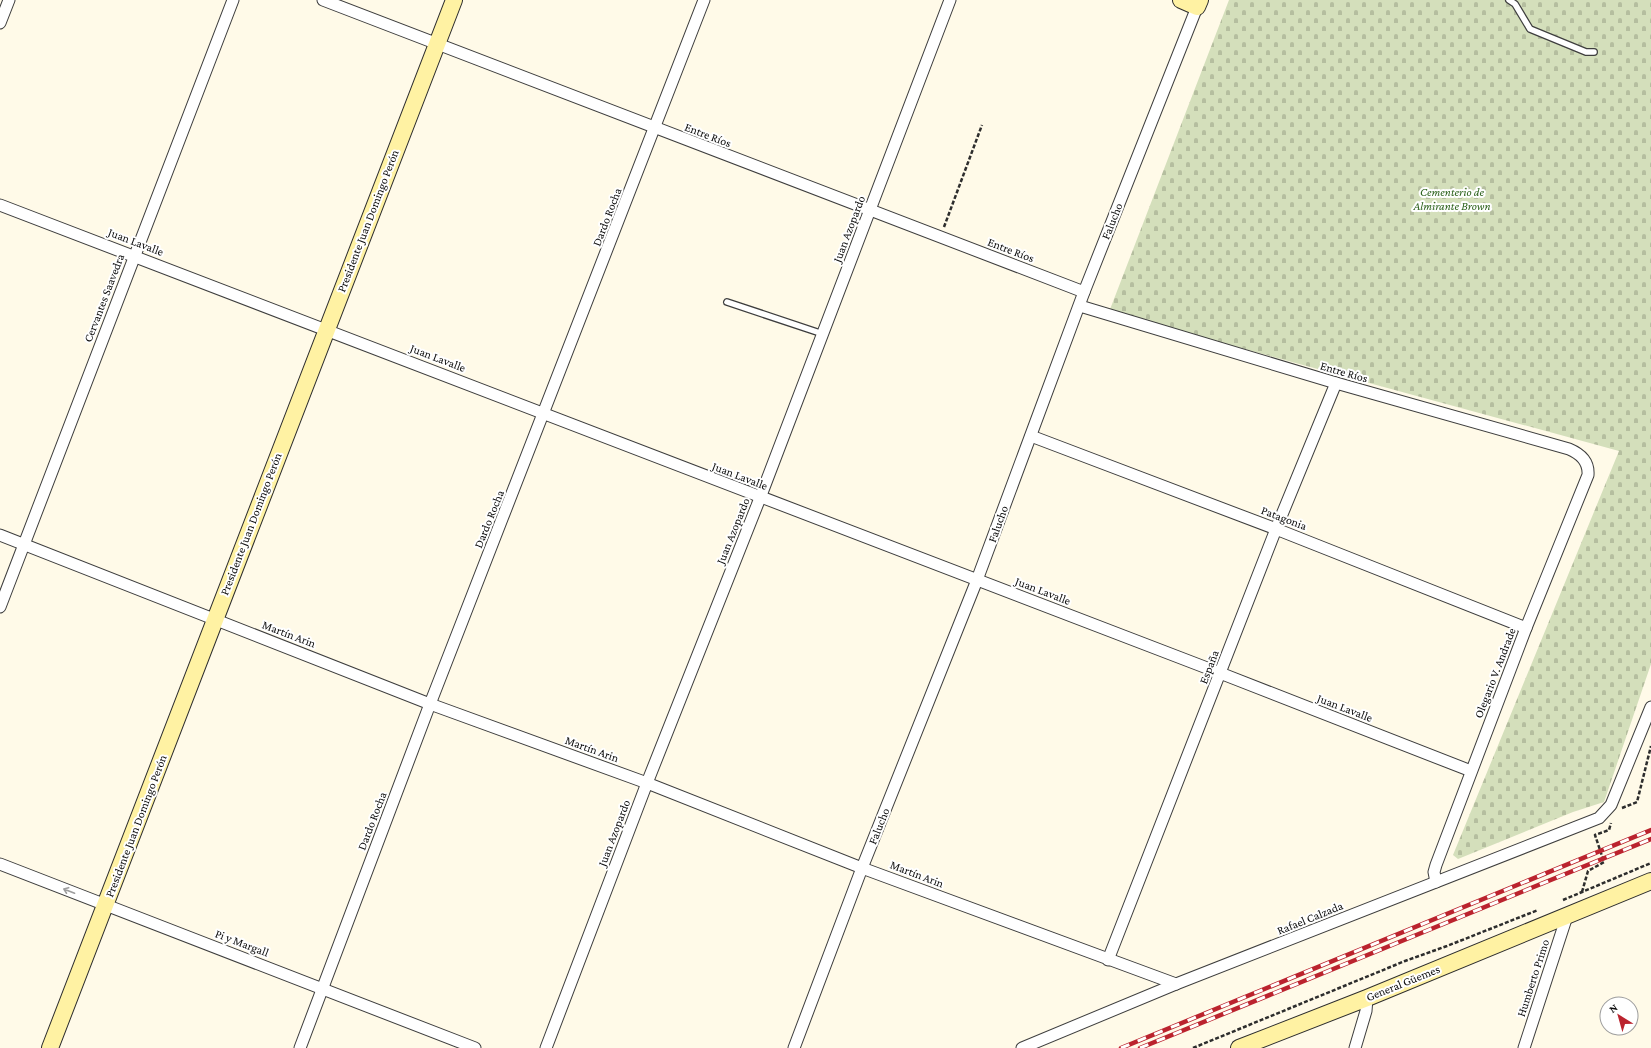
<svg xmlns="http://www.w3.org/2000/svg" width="1651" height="1048" viewBox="0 0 1651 1048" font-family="'Crimson Pro',serif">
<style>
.cemetery{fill:url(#cemetery-stones)}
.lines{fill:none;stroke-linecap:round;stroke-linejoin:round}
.lane-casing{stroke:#3e3e3e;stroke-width:8}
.street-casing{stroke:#3e3e3e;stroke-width:13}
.secondary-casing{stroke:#2d2d2d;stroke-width:18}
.path{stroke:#2d2d2d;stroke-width:2.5;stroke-dasharray:4 2;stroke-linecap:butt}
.lane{stroke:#fff;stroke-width:5.5}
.street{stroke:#fff;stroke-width:11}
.secondary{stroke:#fff2a3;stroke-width:16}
.rail-casing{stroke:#bb232e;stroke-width:4.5}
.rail{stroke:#fff;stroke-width:3;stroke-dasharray:9;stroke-linecap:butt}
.oneway{stroke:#9d9d9d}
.labels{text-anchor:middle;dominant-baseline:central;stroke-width:4;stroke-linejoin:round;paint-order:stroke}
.street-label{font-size:12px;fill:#0b0b0b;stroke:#fff}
.park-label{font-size:12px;font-style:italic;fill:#2c621c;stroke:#fff}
</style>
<defs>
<pattern id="cemetery-stones" width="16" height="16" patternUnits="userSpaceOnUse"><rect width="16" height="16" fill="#d4dfbb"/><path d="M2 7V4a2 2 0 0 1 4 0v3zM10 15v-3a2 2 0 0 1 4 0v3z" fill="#b5be9f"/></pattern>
</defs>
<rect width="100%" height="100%" fill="#fffae8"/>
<polygon class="cemetery" points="1229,0 1651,0 1651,664 1604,802 1573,812 1458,859 1453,855 1619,451 1109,312"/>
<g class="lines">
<g class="lane-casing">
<g id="lane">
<polyline points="1509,0 1515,4 1530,29 1586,52 1594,52"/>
<polyline points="727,302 823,334"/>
</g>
</g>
<g class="street-casing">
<g id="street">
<polyline points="323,0 1084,292"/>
<polyline points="0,23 9,0"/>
<polyline points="0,205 1220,673 1471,771"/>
<path d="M1080,306L1336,383L1569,449C1581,454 1589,462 1588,475L1526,628L1436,865L1434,872L1436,882"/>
<polyline points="1031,436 1276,529 1526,628"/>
<polyline points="0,535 430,704 647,783 862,868 1176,984"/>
<polyline points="0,607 233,0"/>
<polyline points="0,864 475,1048"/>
<polyline points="1108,960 1276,529 1336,383"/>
<polyline points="300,1048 430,704 704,0"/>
<polyline points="546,1048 647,783 760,498 950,0"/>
<polyline points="794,1048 862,868 977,580 1084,292 1197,7"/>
<polyline points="1022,1048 1176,984 1599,818 1611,805 1651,707"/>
<polyline points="1355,1048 1366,1011 1367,998"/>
<polyline points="1524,1048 1567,916"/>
</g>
</g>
<g class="secondary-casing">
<g id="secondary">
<polyline points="1181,0 1197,7 1200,0"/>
<polyline points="50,1048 454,0"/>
<polyline points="1239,1048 1367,998 1651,881"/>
</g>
</g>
<g class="path">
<polyline points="944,227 982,125"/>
<polyline points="1622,808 1637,802 1651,746"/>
<polyline points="1582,892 1588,871 1604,862 1595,835 1609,830 1611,823"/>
<polyline points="1563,900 1651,863"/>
<polyline points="1193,1048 1405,961 1447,946 1538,910"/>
</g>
<use href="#lane" class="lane"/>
<use href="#street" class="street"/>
<use href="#secondary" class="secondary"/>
<g class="rail-casing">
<g id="rail">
<polyline points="1121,1048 1651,830"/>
<polyline points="1140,1048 1651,839"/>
</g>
</g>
<use href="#rail" class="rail"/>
</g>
<defs><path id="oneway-shaft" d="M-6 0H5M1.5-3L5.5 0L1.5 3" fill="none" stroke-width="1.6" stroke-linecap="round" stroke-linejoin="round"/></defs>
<use class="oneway" href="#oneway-shaft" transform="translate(69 891) rotate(-159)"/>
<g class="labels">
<g class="street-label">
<text transform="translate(708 135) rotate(21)">Entre Ríos</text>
<text transform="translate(607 217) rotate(-69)">Dardo Rocha</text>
<text transform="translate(368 221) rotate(-69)">Presidente Juan Domingo Perón</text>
<text transform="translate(1112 221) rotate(-68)">Falucho</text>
<text transform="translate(849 229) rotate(-69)">Juan Azopardo</text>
<text transform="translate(136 242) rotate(21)">Juan Lavalle</text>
<text transform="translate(1011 250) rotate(21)">Entre Ríos</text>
<text transform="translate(104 298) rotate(-69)">Cervantes Saavedra</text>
<text transform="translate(438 358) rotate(21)">Juan Lavalle</text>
<text transform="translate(1344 372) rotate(16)">Entre Ríos</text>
<text transform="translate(740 476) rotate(21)">Juan Lavalle</text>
<text transform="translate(1284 518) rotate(21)">Patagonia</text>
<text transform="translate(489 519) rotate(-68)">Dardo Rocha</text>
<text transform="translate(251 524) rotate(-69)">Presidente Juan Domingo Perón</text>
<text transform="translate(998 524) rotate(-70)">Falucho</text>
<text transform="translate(733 531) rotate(-68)">Juan Azopardo</text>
<text transform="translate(1043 591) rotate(21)">Juan Lavalle</text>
<text transform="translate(289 634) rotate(21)">Martín Arin</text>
<text transform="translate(1209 667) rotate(-69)">España</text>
<text transform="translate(1495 673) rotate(-69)">Olegario V. Andrade</text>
<text transform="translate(1345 708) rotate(21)">Juan Lavalle</text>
<text transform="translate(592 749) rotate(20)">Martín Arin</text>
<text transform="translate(372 821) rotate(-69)">Dardo Rocha</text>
<text transform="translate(136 826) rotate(-69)">Presidente Juan Domingo Perón</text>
<text transform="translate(879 826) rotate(-68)">Falucho</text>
<text transform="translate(614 833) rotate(-69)">Juan Azopardo</text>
<text transform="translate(917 874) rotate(21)">Martín Arin</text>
<text transform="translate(1310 918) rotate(-22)">Rafael Calzada</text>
<text transform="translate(242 943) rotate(21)">Pi y Margall</text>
<text transform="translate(1533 978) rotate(-72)">Humberto Primo</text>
<text transform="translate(1403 983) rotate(-22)">General Güemes</text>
</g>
<g class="park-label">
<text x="1452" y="192">Cementerio de<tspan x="1452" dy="14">Almirante Brown</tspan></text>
</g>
</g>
<g transform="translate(1619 1016) rotate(323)"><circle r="19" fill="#ffffff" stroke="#9d9d9d"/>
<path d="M0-3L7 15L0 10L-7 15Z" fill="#bb232e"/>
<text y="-6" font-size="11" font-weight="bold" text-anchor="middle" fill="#0b0b0b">N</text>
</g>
</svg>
